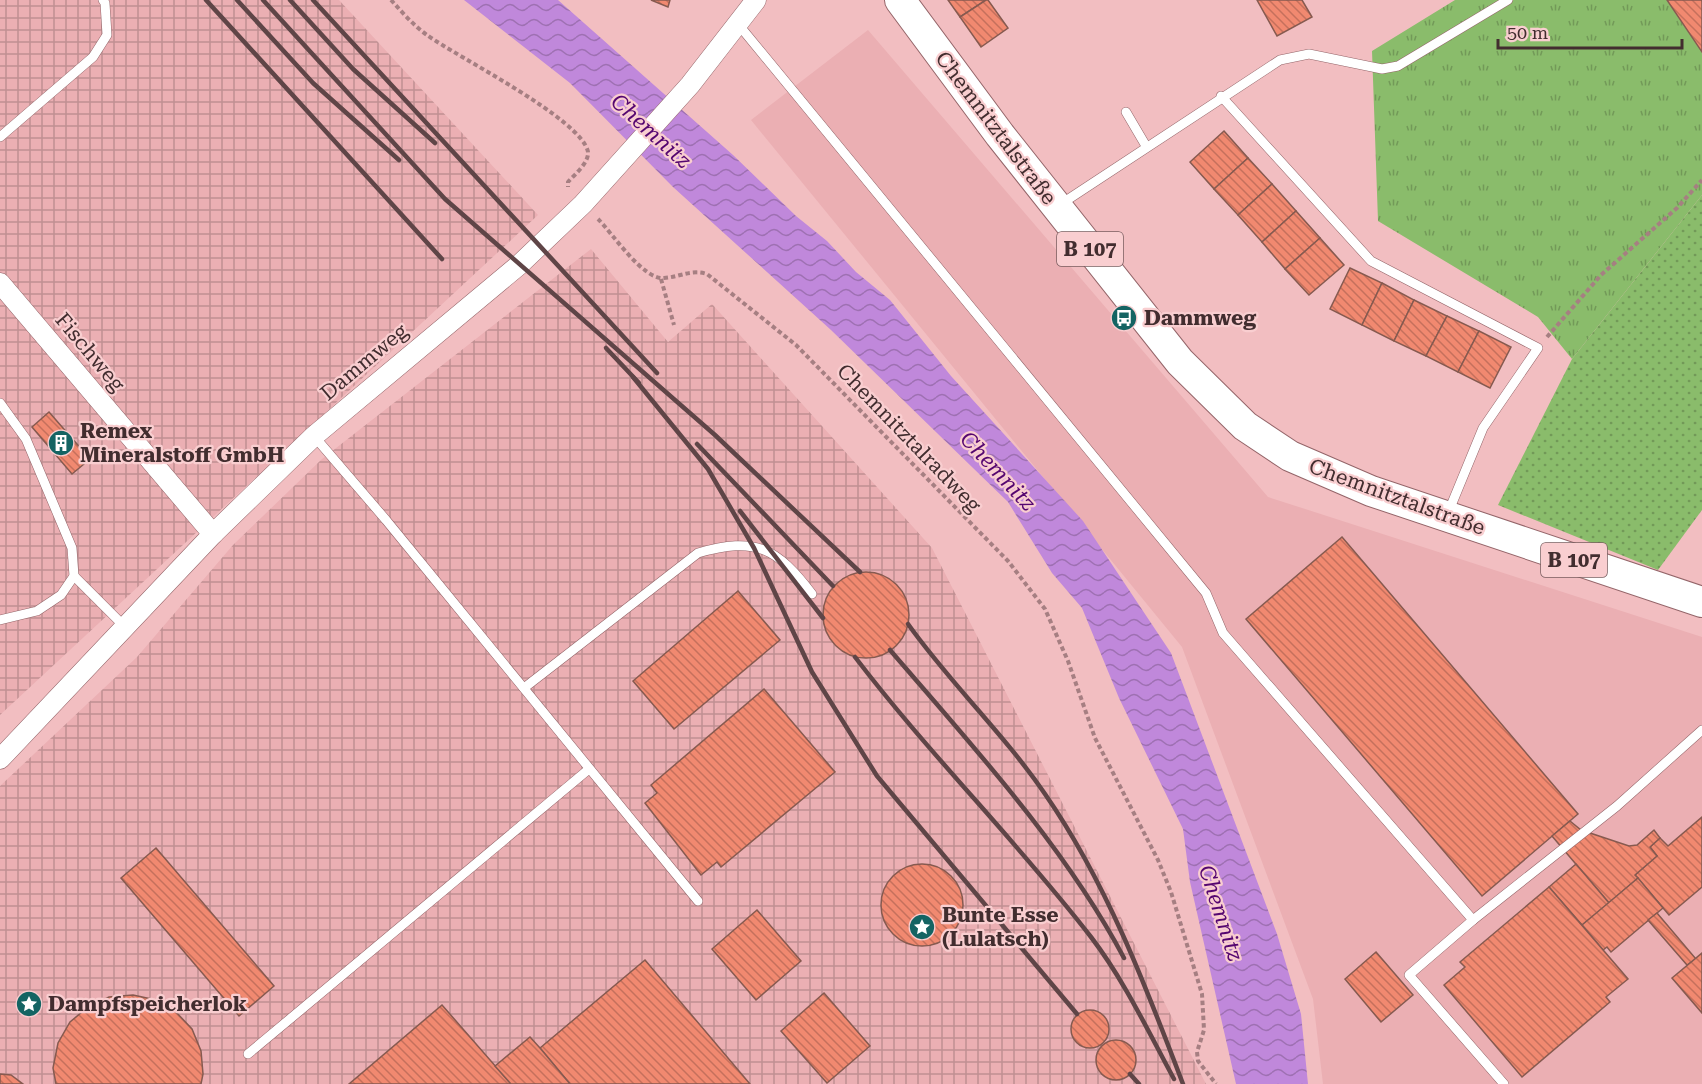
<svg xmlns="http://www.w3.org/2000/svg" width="1702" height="1084" viewBox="0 0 1702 1084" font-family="'Roboto Serif',serif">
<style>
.built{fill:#ebafb3}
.industrial{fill:url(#industrial-grid)}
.grass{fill:url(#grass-tufts)}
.garden{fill:url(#garden-dots)}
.water{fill:url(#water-waves)}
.building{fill:url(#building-back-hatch);stroke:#865a50;stroke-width:1.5}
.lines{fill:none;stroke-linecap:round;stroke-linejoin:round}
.lane-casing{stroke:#946569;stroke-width:10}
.street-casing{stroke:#946569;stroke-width:21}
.primary-casing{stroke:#946569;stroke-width:32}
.path{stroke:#a67f82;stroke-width:4;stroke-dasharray:4.5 3;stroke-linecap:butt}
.lane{stroke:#fff;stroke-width:9}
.street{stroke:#fff;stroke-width:20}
.primary{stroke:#fff;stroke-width:30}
.rail{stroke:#5f4547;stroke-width:4.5}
.labels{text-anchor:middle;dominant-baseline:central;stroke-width:4.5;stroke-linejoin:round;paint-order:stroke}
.shield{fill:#f9ced0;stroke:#795d5f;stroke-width:1.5}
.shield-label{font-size:20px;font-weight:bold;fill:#422d2f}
.street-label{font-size:21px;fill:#422d2f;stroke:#f9ced0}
.poi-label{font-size:21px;font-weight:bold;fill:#422d2f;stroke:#f9ced0;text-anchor:start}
.water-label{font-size:22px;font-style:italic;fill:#550670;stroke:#f9ced0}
</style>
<defs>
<pattern id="industrial-grid" width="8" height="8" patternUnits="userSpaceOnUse" patternTransform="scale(1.5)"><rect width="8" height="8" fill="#ebafb3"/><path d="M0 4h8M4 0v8" fill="none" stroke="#c08f92"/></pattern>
<pattern id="grass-tufts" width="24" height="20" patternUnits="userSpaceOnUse" patternTransform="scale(1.5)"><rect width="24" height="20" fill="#8abc6b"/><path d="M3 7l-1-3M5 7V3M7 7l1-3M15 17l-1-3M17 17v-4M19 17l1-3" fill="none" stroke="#729958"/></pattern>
<pattern id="garden-dots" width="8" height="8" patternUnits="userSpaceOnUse" patternTransform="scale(1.5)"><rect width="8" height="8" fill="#8abc6b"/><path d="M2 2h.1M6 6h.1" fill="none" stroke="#729958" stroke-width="1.8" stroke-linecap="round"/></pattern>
<pattern id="water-waves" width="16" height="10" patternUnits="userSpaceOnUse" patternTransform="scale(1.5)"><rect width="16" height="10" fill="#c088db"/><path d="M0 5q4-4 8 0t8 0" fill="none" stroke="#9e70b2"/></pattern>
<pattern id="building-back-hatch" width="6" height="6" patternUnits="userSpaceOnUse" patternTransform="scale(1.5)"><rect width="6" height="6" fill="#f18970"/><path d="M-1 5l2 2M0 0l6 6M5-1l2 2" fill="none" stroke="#c5705c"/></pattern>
</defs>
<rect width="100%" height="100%" fill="#f2bec1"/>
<polygon class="built" points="868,30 1268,497 1702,637 1702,1084 1323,1084 1313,999 1182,647 751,120"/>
<g class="industrial">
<polygon points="0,0 339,0 538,215 0,715"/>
<polygon points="591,249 668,342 712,304 932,548 1206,1084 0,1084 0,786 137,657 233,545 322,459"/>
</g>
<polygon class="grass" points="1455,0 1702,0 1702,195 1572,359 1538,317 1378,221 1372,51"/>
<polygon class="garden" points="1702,195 1702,510 1658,570 1498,505 1572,359"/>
<polygon class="water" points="464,0 558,0 733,155 796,216 827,241 856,272 890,300 951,376 1083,521 1171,653 1277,934 1301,1014 1308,1084 1236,1084 1190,882 1183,829 1119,698 1082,608 1052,573 1008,502 831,330 673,187 570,83"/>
<g class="building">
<polygon points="651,0 670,0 668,7"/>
<polygon points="948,0 986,0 960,17"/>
<polygon points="986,0 988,0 1008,28 981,47 960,17"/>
<polygon points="1257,0 1302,0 1312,17 1277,36"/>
<polygon points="1667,0 1702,0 1702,52"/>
<polygon points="1224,131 1248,158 1214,189 1190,162"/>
<polygon points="1248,158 1272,184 1238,215 1214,189"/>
<polygon points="1272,184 1296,211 1262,242 1238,215"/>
<polygon points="1296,211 1320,238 1285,269 1262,242"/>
<polygon points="1320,238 1344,265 1309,295 1285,269"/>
<polygon points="1350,268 1382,283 1362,325 1330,309"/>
<polygon points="1382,283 1414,300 1394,341 1362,325"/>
<polygon points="1414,300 1447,316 1426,356 1394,341"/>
<polygon points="1447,316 1479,331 1458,372 1426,356"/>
<polygon points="1479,331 1511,347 1490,388 1458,372"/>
<polygon points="49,412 90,459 72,474 32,427"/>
<polygon points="1342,537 1578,814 1482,896 1246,619"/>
<circle cx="866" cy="615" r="43"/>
<polygon points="738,591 780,640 674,729 633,681"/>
<polygon points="764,689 835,772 721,867 717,862 701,875 645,803 657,793 651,785"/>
<polygon points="1702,817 1702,887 1669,915 1635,875 1657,856 1650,847 1660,838 1668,846"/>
<polygon points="1570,821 1581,830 1629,846 1637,845 1654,830 1660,838 1650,847 1657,856 1635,875 1638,878 1609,903 1552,836"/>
<polygon points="156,848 274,986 239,1016 121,878"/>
<polygon points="1576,864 1609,903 1582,925 1549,887"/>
<circle cx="922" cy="905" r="41"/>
<polygon points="1638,878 1663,908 1611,952 1607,947 1603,950 1582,925"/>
<polygon points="1549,887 1628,979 1606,997 1610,1002 1522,1077 1444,985 1465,967 1460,962"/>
<polygon points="757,910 801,961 756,1000 712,949"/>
<polygon points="1657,913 1696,959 1687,965 1648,920"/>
<polygon points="1376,952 1413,995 1381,1022 1345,979"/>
<polygon points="1702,953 1702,1013 1672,978"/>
<polygon points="645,960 750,1084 570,1084 540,1048"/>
<polygon points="824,993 870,1046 827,1083 781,1031"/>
<polygon points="133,995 156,1000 176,1012 192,1029 201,1051 203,1074 201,1084 56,1084 53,1068 58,1043 70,1022 88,1007 109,997"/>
<polygon points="442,1005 511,1084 349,1084"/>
<circle cx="1090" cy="1029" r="19"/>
<polygon points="530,1037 540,1048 570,1084 511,1084 495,1066"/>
<circle cx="1116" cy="1060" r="20"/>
<polygon points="0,1074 11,1075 23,1084 0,1084"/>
</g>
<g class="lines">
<g class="lane-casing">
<g id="lane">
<polyline points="738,24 1206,593 1223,633 1473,920 1409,975 1504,1084"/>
<polyline points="1221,96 1371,261 1538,348 1483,428 1448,513"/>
<polyline points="1126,112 1146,146"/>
<polyline points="0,137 93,57 107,35 105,3 103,0"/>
<polyline points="1061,204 1280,60 1309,54 1382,69 1398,66 1508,0"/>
<polyline points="0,403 26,439 72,548 74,576 61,595 37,611 0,620"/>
<polyline points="314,436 386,520 698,901"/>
<polyline points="74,576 125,627"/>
<path d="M524,688L698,553C756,536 777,548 812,594"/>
<polyline points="1473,920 1617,806 1702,730"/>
<polyline points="248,1054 589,769"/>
</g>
</g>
<g class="street-casing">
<g id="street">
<polyline points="0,283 213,534"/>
<polyline points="0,759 213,534 314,436 519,265 583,204 690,85 756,0"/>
</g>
</g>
<g class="primary-casing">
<polyline id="primary" points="900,0 1000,135 1180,362 1245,426 1290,456 1371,491 1702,602"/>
</g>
<g class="path">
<path d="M391,0C402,12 414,26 427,35C457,57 582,119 588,152C589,163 574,175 568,182V187"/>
<path d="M598,219C613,234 643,280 664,278C680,277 691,269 707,274L796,345L1008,561L1045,609L1068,661L1095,738L1158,860L1171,892L1202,994L1204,1030L1197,1052L1198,1061L1216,1084"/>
<polyline points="661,279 674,325"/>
<polyline points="1547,337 1601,275 1677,208 1702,180"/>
</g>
<use href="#lane" class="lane"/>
<use href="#street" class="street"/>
<use href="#primary" class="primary"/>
<g class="rail">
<polyline points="206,0 442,259"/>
<polyline points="237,0 313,83 399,160"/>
<polyline points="263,0 445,199 715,435 860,572"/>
<polyline points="290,0 353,69 435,143"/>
<polyline points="313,0 657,373"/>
<polyline points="606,348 639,383"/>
<polyline points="633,377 708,469 754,548 812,672 877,776 1077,1014"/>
<polyline points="697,444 833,586"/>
<polyline points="740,511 823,618"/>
<path d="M908,624C950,683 1004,734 1045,794C1106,882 1145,984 1183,1084"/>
<path d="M890,650C971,744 1066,848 1124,958"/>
<path d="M855,657C929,754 1016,840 1091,937C1124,980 1148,1031 1174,1079"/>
<polyline points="1130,1074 1139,1084"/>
</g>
</g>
<defs>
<g id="bus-disc" transform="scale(1.35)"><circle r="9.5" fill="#146463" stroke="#f9ced0"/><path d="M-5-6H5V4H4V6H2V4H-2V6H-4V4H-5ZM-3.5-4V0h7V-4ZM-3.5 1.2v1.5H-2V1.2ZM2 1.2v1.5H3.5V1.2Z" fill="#fff"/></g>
<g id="building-disc" transform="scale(1.35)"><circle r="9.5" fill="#146463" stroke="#f9ced0"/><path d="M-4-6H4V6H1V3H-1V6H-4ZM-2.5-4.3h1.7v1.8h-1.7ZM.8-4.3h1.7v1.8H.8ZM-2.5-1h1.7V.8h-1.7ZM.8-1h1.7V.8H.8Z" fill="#fff"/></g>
<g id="sight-disc" transform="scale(1.35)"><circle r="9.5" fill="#146463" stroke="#f9ced0"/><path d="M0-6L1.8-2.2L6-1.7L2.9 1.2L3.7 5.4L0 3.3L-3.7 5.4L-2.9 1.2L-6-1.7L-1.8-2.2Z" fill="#fff"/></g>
</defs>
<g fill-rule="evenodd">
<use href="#bus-disc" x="1124" y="318"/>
<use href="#building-disc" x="61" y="443"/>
<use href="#sight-disc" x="922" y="927"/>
<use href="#sight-disc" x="29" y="1004"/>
</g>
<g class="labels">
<g class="shield">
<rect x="1057" y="232" width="66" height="34" rx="4.5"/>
<rect x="1541" y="543" width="66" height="34" rx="4.5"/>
</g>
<g class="shield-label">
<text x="1090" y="249">B 107</text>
<text x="1574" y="560">B 107</text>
</g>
<g class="street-label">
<text transform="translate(996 128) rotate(53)">Chemnitztalstraße</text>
<text transform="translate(90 352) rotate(50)">Fischweg</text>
<text transform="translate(364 362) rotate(-40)">Dammweg</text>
<text transform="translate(909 438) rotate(46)">Chemnitztalradweg</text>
<text transform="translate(1397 497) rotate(20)">Chemnitztalstraße</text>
</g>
<g class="poi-label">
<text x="1144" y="318">Dammweg</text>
<text x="80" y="431">Remex<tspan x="80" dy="24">Mineralstoff GmbH</tspan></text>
<text x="942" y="915">Bunte Esse<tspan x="942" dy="24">(Lulatsch)</tspan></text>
<text x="48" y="1004">Dampfspeicherlok</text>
</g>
<g class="water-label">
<text transform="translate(651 131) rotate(42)">Chemnitz</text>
<text transform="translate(998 471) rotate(47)">Chemnitz</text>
<text transform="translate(1221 913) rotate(72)">Chemnitz</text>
</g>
</g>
<path d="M1498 39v9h184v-9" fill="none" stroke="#422d2f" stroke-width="3"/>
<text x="1507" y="39" font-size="18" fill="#422d2f" stroke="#f9ced0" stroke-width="4.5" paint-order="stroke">50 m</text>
</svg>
